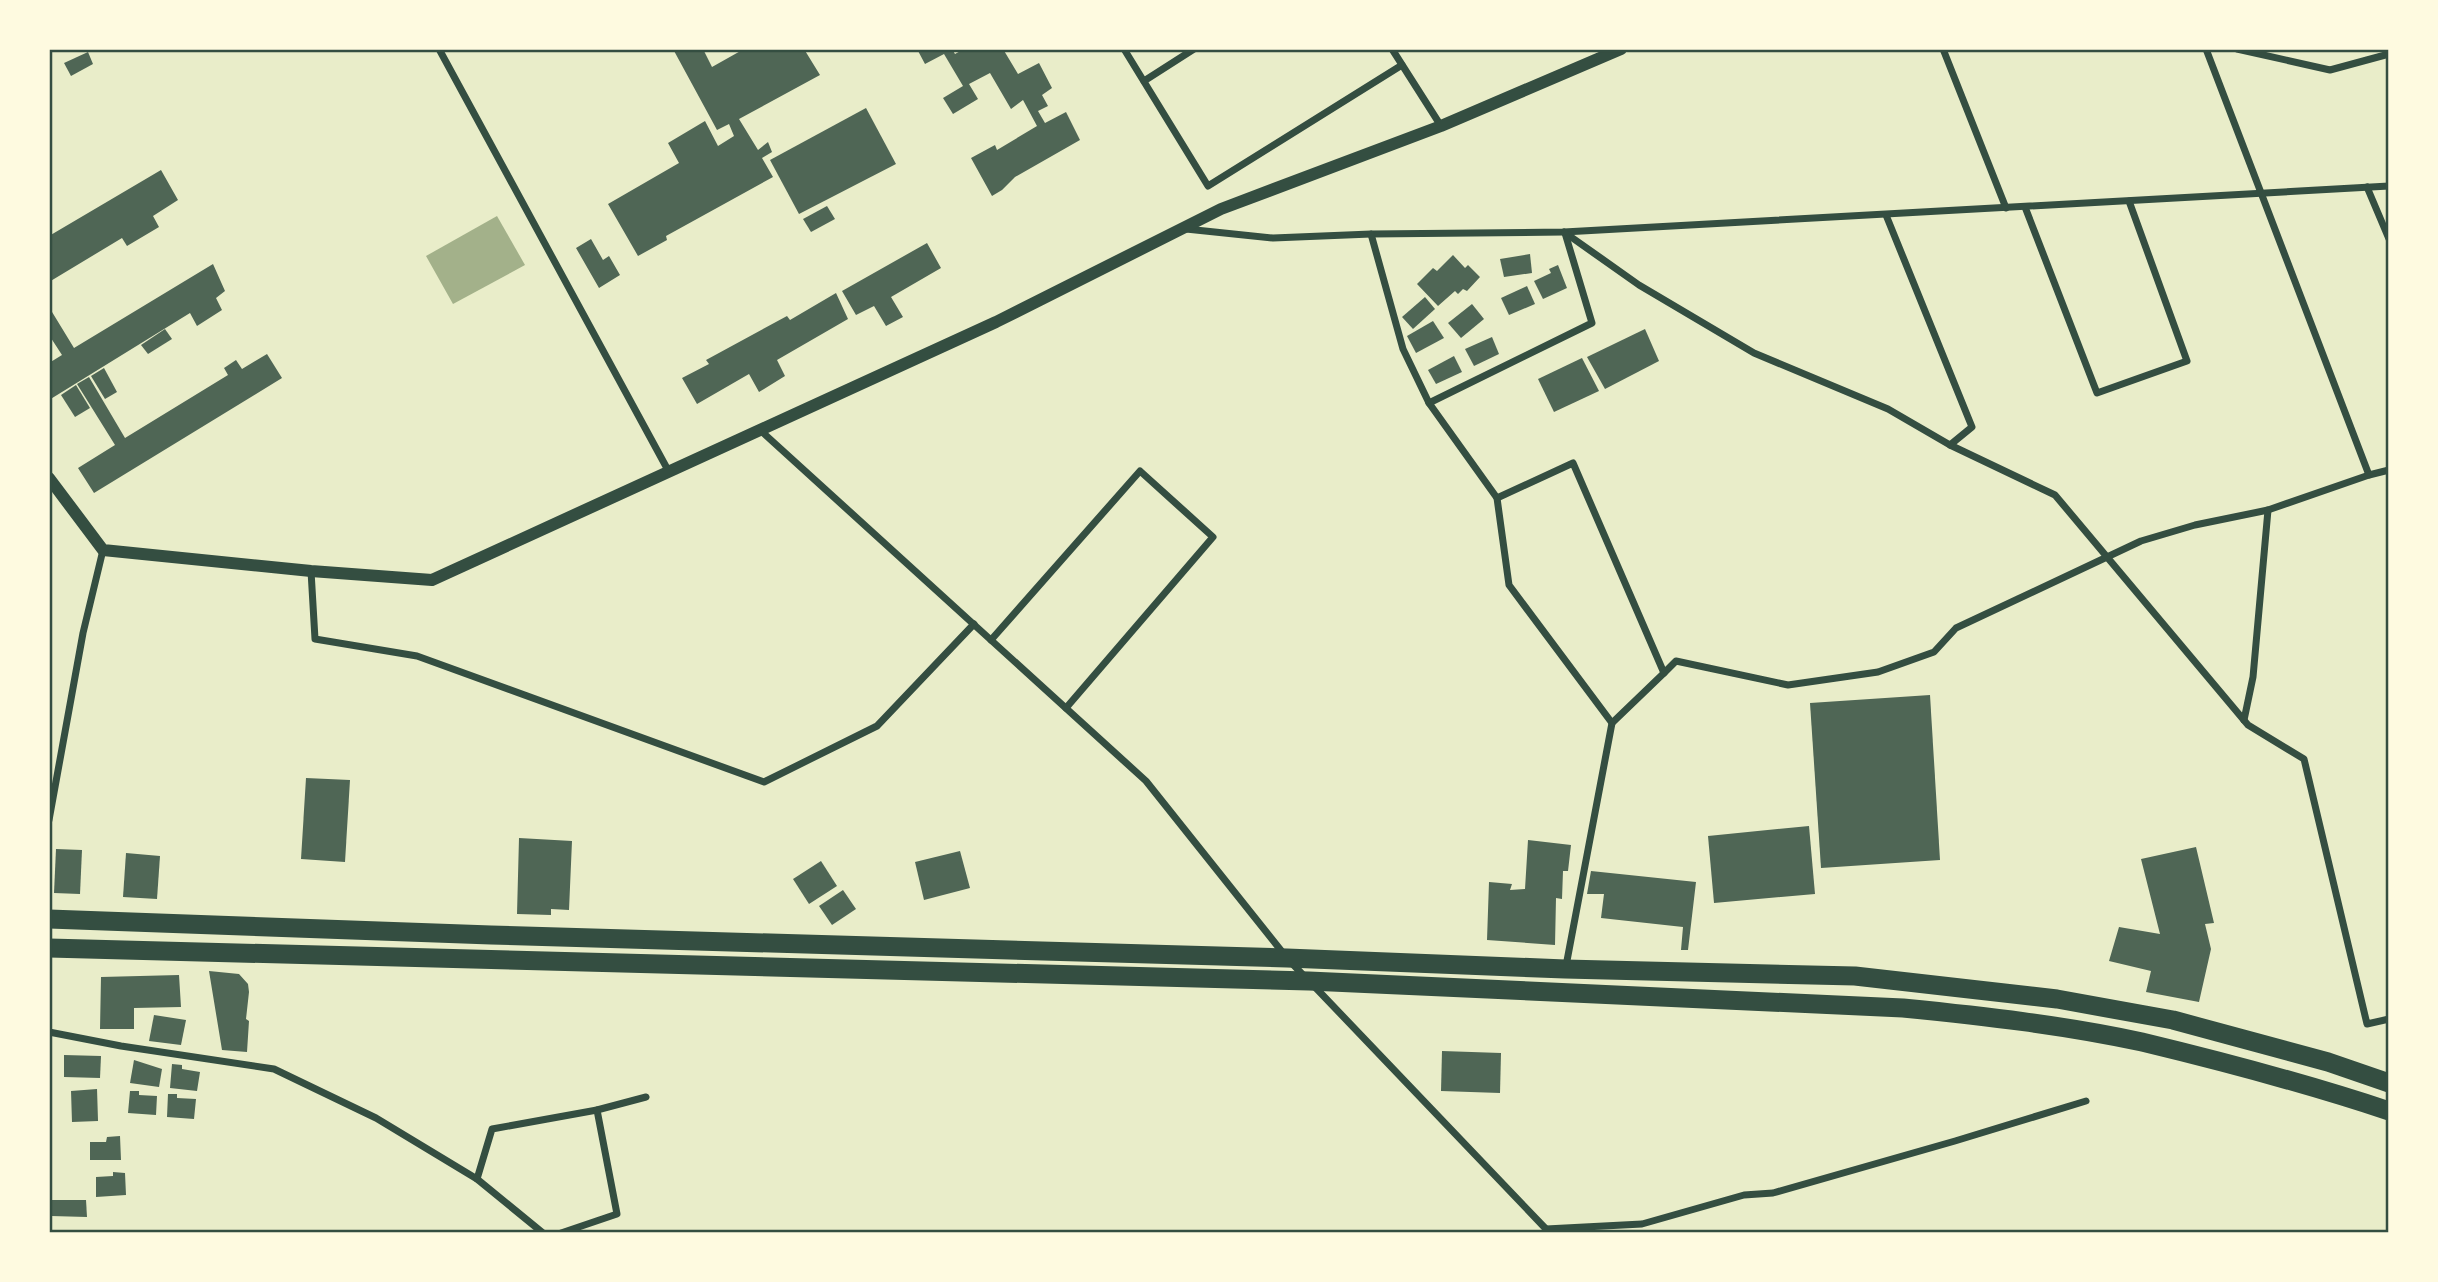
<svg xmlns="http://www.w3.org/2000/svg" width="2438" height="1282" viewBox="0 0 2438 1282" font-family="Karla,sans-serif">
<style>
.water{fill:#a3b18a}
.building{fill:#4f6655}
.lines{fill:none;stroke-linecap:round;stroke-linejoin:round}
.minor{stroke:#344e41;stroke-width:7}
.tertiary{stroke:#344e41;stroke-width:12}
.trunk{stroke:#344e41;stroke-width:19}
.neatline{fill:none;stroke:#344e41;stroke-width:2.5}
</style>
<rect width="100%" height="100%" fill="#e9edc9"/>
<polygon class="water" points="497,216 525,265 453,304 426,256"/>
<g class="building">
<polygon points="673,49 703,49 712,67 744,49 804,49 820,75 739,119 758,150 768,142 772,152 762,158 773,177 666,236 667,240 638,256 608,204 679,163 668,143 705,121 718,146 734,136 729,124 717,130"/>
<polygon points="917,49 952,49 955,54 964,49 1003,49 1018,74 1039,63 1052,88 1042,95 1048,106 1038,111 1045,123 1066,112 1080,140 1015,177 1002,190 992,196 971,158 995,145 997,150 1037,126 1023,100 1011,109 990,73 969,84 978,99 953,114 943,98 963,86 944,54 925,64"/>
<polygon points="88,52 93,64 71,76 64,63"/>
<polygon points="866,108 896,164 799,214 770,160"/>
<polygon points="161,170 178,200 153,216 159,227 127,246 122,238 49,282 49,236"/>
<polygon points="827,206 835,219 811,232 803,219"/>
<polygon points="591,239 603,260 609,256 620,275 599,288 576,248"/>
<polygon points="927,243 941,268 891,297 903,317 886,326 874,306 856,315 842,291"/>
<polygon points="1530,254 1532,273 1504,277 1500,259"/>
<polygon points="1453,255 1465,268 1468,265 1480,277 1467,291 1463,289 1458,294 1455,291 1438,306 1417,284 1433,268 1437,271"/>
<polygon points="213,264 225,291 216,298 222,310 197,326 190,313 49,400 49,363 62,355 49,335 49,307 74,348"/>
<polygon points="1558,265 1567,288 1543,299 1534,281 1551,273 1549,269"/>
<polygon points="1527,286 1535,304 1509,315 1501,298"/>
<polygon points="836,293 848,319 777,360 785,376 759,392 749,374 697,404 682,378 709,364 706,360 787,316 790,320"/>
<polygon points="1425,297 1435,309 1413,329 1402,317"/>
<polygon points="1472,304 1484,319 1461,338 1448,323"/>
<polygon points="1433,321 1444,338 1416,353 1407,336"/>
<polygon points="165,329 172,339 148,354 141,345"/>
<polygon points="1645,329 1659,361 1605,389 1587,357"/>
<polygon points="1492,337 1499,354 1474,366 1465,349"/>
<polygon points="267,354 282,378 94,493 78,468 115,445 77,384 89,377 125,438 228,375 224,368 236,360 242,369"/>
<polygon points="1454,356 1462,372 1436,384 1428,370"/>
<polygon points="1582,358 1599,391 1554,412 1538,379"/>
<polygon points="104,368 117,392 105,399 91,376"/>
<polygon points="76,385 90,408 75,417 61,395"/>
<polygon points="1930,695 1940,860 1821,868 1810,703"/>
<polygon points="306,778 350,780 345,862 301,859"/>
<polygon points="1809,826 1815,894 1714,903 1708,836"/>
<polygon points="519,838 572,841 569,910 551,909 551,915 517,914"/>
<polygon points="1528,840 1571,845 1568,871 1563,871 1562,899 1556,898 1555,945 1487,940 1489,882 1512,884 1510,890 1525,889"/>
<polygon points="2196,847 2214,923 2205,924 2211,949 2199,1002 2146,992 2151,971 2109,961 2119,927 2160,934 2141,859"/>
<polygon points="56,849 82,850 80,894 54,893"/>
<polygon points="960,851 970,888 924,900 915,862"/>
<polygon points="126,853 160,856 157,899 123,897"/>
<polygon points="821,861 837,886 809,904 793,879"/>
<polygon points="1591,871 1696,882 1688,950 1681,950 1683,927 1601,918 1604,894 1587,894"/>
<polygon points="843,890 856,909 832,925 819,906"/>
<polygon points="209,971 239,974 248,984 249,992 246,1019 249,1021 247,1052 222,1050"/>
<polygon points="179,975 181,1007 134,1008 134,1029 100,1029 101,977"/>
<polygon points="154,1015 186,1020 181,1045 149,1041"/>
<polygon points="1442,1051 1501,1053 1500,1093 1441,1091"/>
<polygon points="64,1055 101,1056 100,1078 64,1077"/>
<polygon points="134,1060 162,1069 159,1087 130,1083"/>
<polygon points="172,1064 182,1065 182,1069 200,1072 197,1091 170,1088"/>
<polygon points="97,1089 98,1121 72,1122 71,1091"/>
<polygon points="130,1091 139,1091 139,1095 157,1096 156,1115 128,1113"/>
<polygon points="168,1094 177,1094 177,1098 196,1099 194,1119 167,1117"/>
<polygon points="120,1136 121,1160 90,1160 90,1142 106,1142 107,1137"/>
<polygon points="113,1172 125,1173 126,1195 96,1197 96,1177 113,1176"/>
<polygon points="50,1200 86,1200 87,1217 51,1216"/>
</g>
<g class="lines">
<g class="minor">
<polyline points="49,49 50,49"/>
<polyline points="439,49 669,472"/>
<polyline points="1124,49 1208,186 1402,65"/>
<polyline points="1392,49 1441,126"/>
<polyline points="1943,49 2006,208"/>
<polyline points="2206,49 2369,475"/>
<polyline points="2237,49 2330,70 2389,54"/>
<polyline points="1144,81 1194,49"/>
<polyline points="2367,187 2389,239"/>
<polyline points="2025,207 2097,393 2187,361 2129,201"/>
<polyline points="1886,215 1972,427 1950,445"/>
<polyline points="1186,229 1273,238 1371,234 1564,232 2389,186"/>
<polyline points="1564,232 1639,285 1754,353 1888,409 1950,445 2055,495 2248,725 2304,759 2367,1024 2389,1019"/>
<polyline points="1371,234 1403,349 1429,403 1497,498 1509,585 1612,723 1566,966"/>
<polyline points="1429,403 1592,323 1565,233"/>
<polyline points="760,430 1146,781 1287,958 1304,976"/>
<polyline points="1497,498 1573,463 1664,673 1612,723"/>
<polyline points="311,571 315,639 417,656 764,782 877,726 974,624"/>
<polyline points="991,640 1140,471 1213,537 1066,708"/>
<polyline points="1664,673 1676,661 1788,685 1878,672 1934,652 1956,628 2141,541 2195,525 2268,510 2369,475 2389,470"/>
<polyline points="2244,720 2253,677 2268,510"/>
<polyline points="49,820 83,633 103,550"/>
<polyline points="1313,985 1546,1229 1547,1233"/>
<polyline points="49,1032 121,1046 274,1069 376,1118 477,1179 543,1233"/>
<polyline points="477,1179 492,1129 597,1110 646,1097"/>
<polyline points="1546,1229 1642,1224 1744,1195 1773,1193 1955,1141 2086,1101"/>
<polyline points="561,1233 617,1214 597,1110"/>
</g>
<polyline class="tertiary" points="49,478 103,550 311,571 432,580 996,322 1221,209 1441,126 1621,49"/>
<g class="trunk">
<polyline points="49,919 491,935 1287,958 1565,969 1855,976 2057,999 2173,1020 2328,1062 2389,1083"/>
<path d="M49,948L1309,981L1903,1008C1983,1016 2064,1025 2142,1042C2225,1062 2308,1084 2389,1111"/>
</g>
</g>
<rect width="2438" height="1282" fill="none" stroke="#fefae0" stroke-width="102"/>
<rect x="51" y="51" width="2336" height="1180" class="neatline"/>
</svg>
